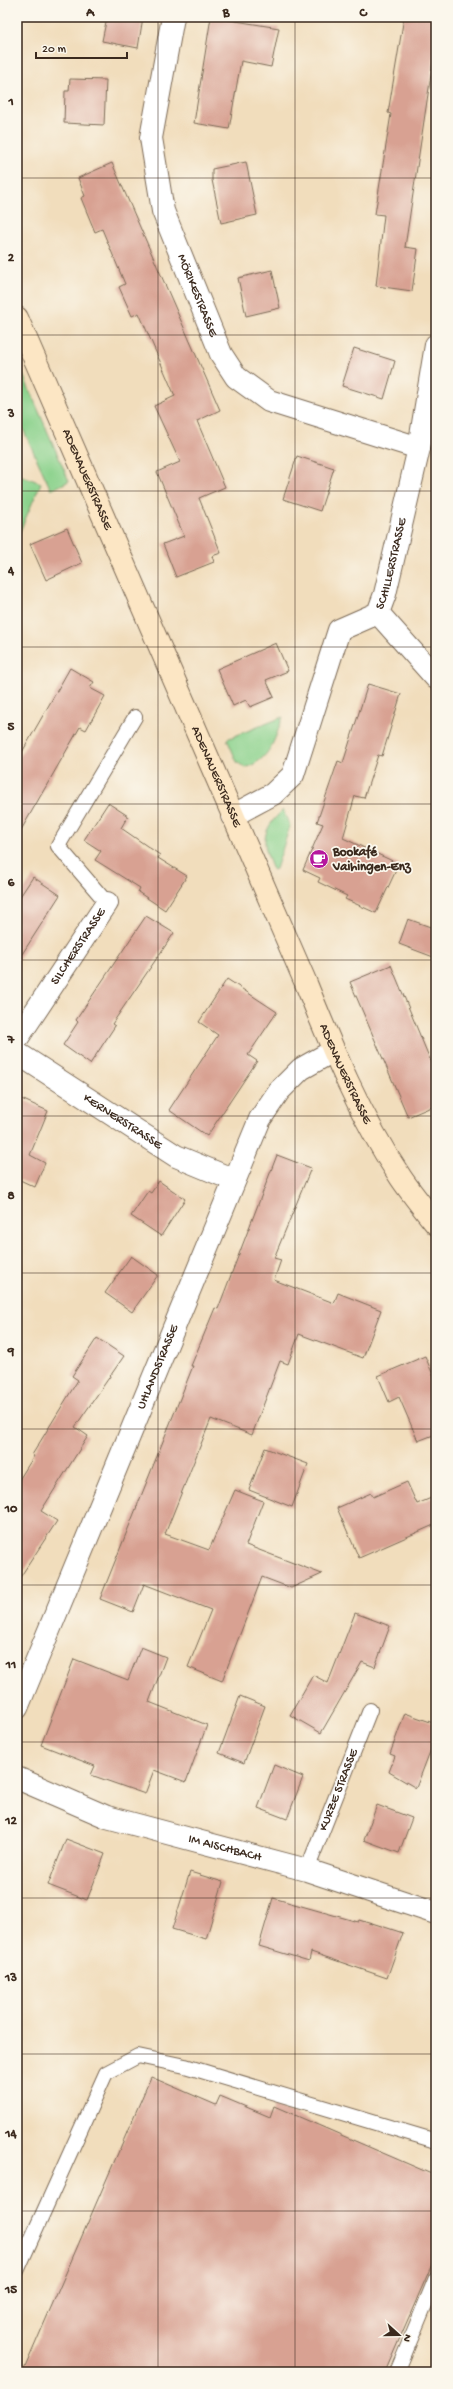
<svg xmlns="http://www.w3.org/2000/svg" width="453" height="2389" viewBox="0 0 453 2389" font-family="'Gochi Hand',sans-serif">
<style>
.green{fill:#8bd28c;stroke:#637e55}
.building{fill:#d8a192}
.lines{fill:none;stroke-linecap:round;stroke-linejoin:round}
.service-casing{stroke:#7b6955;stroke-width:16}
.minor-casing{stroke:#7b6955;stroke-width:24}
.secondary-casing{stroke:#7b6955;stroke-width:24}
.service{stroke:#fff;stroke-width:14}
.minor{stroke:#fff;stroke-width:22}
.secondary{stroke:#fce6c4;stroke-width:22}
.grid{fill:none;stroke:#3b2a1e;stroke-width:1;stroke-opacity:0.55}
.labels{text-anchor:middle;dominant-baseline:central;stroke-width:3.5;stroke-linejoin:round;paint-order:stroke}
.street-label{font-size:13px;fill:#3b2a1e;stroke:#fbf7ec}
.poi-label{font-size:13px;font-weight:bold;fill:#3b2a1e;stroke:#fbf7ec;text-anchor:start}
.neatline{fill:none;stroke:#3b2a1e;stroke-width:1.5}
.grid-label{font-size:13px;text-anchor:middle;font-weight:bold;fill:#3b2a1e}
</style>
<rect width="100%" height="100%" fill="#fbf7ec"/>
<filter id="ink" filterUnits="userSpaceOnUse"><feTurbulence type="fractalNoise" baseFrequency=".025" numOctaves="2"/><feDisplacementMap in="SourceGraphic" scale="8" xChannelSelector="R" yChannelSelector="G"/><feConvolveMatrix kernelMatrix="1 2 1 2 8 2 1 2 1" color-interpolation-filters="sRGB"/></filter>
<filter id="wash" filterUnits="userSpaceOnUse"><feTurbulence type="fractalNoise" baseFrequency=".012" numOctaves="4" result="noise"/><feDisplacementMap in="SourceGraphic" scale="16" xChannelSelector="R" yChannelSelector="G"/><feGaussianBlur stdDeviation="0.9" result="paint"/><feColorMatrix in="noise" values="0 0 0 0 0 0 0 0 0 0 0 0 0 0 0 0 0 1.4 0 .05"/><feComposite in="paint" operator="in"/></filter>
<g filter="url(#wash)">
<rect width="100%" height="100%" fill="#f1ddbc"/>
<g class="green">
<polygon points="17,361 69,481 51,490 17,416"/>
<polygon points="17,474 41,483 17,538"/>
<path d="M283,717C274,740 271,759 245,768L237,762L227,739Z"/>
<path d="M283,810L290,826L276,869L273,870C261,842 261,831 283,810Z"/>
</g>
<g id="blocks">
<g class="building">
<polygon points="107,17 143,17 138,48 102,41"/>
<polygon points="211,17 279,28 271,67 241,61 229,129 194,123"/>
<polygon points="404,17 436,17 436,41 405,247 418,249 412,291 376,286 384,215 375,214 391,114 388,113"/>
<polygon points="70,79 106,80 104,125 64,123 65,91 69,91"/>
<polygon points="246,162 257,215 221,223 212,180 212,169"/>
<polygon points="112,163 220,410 197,421 225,487 199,498 221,553 212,556 214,562 176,577 163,544 184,536 157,472 180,462 154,406 175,396 139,313 132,316 119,287 125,284 102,229 95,232 81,198 85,196 78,178"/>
<polygon points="272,270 280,308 246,316 238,278"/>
<polygon points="354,348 395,361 384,399 342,386"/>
<polygon points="297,456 334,468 320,511 283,499"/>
<polygon points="67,528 82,563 46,580 30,544"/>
<polygon points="276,643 288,671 266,680 274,697 250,707 246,700 233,706 217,669"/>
<polygon points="70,668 94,682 90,688 105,696 86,730 80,727 17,837 17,761"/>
<polygon points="368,684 401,694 382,756 378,755 364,798 355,796 343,838 399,864 376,913 345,899 347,896 318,882 320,878 303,870 323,824 317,822 338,761 343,763"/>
<polygon points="108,803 128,816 121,828 160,855 158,858 187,876 165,910 138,892 140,888 95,860 101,851 84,840"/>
<polygon points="33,877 60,895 17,962 17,901"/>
<polygon points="146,916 174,933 112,1024 115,1026 90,1064 63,1045 78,1022 76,1020"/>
<polygon points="408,919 436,929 436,958 399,944"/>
<polygon points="391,965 436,1074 436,1105 408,1117 350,982"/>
<polygon points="227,979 277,1012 248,1055 257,1061 207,1136 169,1110 218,1035 199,1022"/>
<polygon points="17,1097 48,1111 30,1155 45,1163 35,1187 20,1180 17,1185"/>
<polygon points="277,1155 311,1168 274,1258 281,1260 274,1280 334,1303 338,1293 381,1310 363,1358 299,1334 288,1364 280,1361 252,1435 211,1419 165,1534 209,1550 235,1490 263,1501 246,1545 322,1574 291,1588 262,1577 222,1681 188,1667 211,1610 144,1584 133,1612 100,1599 193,1366 191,1366 215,1308 218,1309"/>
<polygon points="159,1181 185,1199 161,1236 131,1216 148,1191 151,1193"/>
<polygon points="131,1256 158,1275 132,1312 105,1293"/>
<polygon points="97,1338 124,1356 75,1427 88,1436 41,1511 57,1521 17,1582 17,1483 34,1456 32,1455 78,1380 72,1376"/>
<polygon points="425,1356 436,1382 436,1434 418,1441 399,1397 389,1402 378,1376"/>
<polygon points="265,1448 308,1464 292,1507 249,1490"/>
<polygon points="407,1482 417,1504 436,1496 436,1524 359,1558 337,1508 371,1493 373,1497"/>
<polygon points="355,1613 390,1626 375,1667 362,1662 321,1733 290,1715 313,1675 328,1683"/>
<polygon points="141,1647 166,1657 149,1702 207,1725 186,1782 154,1770 145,1794 91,1775 95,1766 41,1745 74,1659 128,1680"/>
<polygon points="240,1696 265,1706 244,1763 219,1753"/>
<polygon points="405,1713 436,1724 436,1736 416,1788 389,1772 395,1756 390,1754"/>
<polygon points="274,1765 303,1777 287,1819 258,1808"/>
<polygon points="377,1805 412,1818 399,1853 364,1840"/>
<polygon points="66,1839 105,1854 87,1900 48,1885"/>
<polygon points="190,1872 223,1882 206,1939 172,1929"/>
<polygon points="273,1898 358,1922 359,1920 372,1924 372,1923 403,1933 387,1978 311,1952 309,1961 259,1946"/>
<polygon points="151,2077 216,2105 220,2096 270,2117 274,2106 436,2176 436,2255 385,2372 23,2372"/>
</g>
</g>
</g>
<g filter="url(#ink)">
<use href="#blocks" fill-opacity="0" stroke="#7b6955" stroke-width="1"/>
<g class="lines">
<g class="service-casing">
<g id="service">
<polyline points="107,903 58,846 135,717"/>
<path id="s1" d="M307,1870L370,1710"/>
<polyline points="17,2271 106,2073 138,2056 185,2066 436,2141"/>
<polyline points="397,2372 436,2278"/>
</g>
</g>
<g class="minor-casing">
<g id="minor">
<path id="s2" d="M173,17L151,138L163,211L221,354L236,377L269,401L419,448"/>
<polyline points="378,613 436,678"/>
<path id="s3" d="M232,816L273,794L293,775L339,630L378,613L385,594L419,448L436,345"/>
<path id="s4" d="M17,1039L107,903"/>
<path id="s5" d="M17,1053L176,1156L234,1180"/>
<path id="s6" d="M17,1708L260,1119L279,1091L301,1069L333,1051"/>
<path id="s7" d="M17,1778L107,1817L307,1870L436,1913"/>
</g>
</g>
<g class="secondary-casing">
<g id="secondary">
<path id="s8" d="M17,318L305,981C332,1048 360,1117 401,1178C412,1194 424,1209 436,1224"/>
</g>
</g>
<use href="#service" class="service"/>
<use href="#minor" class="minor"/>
<use href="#secondary" class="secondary"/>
</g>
</g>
<path class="grid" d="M158,17V2372M295,17V2372M17,178H436M17,335H436M17,491H436M17,647H436M17,804H436M17,960H436M17,1116H436M17,1273H436M17,1429H436M17,1585H436M17,1742H436M17,1898H436M17,2054H436M17,2211H436"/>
<defs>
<g id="cafe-disc" transform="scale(1)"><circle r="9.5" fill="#b5179e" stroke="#fbf7ec"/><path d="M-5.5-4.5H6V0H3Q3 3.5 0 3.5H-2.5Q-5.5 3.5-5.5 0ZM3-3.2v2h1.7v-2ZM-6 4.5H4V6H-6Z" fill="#fff"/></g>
</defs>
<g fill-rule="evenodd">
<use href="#cafe-disc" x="319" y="859"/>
</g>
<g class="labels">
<g class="street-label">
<text stroke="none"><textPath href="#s2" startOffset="288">MÖRIKESTRASSE</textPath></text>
<text stroke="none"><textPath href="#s8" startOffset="176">ADENAUERSTRASSE</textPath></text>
<text stroke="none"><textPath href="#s3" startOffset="320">SCHILLERSTRASSE</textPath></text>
<text stroke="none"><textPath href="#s8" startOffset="500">ADENAUERSTRASSE</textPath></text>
<text stroke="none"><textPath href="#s4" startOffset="111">SILCHERSTRASSE</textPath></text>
<text stroke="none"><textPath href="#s8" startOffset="824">ADENAUERSTRASSE</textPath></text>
<text stroke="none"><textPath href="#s5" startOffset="126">KERNERSTRASSE</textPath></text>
<text stroke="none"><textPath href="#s6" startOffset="369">UHLANDSTRASSE</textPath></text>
<text stroke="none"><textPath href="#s1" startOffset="86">KURZE STRASSE</textPath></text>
<text stroke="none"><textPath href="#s7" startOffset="220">IM AISCHBACH</textPath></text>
</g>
<g class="poi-label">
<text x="333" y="852">Bookafé<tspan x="333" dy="15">Vaihingen-Enz</tspan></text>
</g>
</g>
<rect width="453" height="2389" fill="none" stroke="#fbf7ec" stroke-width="44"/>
<g transform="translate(399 2335) rotate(111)" stroke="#fbf7ec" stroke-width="3" paint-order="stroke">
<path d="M0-3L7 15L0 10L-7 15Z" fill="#3b2a1e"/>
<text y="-6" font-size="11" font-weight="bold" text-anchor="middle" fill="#3b2a1e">N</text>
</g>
<path d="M36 52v6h91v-6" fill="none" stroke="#3b2a1e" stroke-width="2"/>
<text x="42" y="52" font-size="12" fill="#3b2a1e" stroke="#fbf7ec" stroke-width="3" paint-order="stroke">20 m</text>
<rect x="22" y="22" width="409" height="2345" class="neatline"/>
<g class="grid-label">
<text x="90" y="16">A</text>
<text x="226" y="16">B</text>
<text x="363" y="16">C</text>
<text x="11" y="105">1</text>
<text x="11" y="261">2</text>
<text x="11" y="417">3</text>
<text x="11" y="574">4</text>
<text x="11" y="730">5</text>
<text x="11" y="886">6</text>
<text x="11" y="1043">7</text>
<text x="11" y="1199">8</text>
<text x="11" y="1355">9</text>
<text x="11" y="1512">10</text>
<text x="11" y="1668">11</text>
<text x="11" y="1824">12</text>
<text x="11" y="1981">13</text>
<text x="11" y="2137">14</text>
<text x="11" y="2293">15</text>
</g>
</svg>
